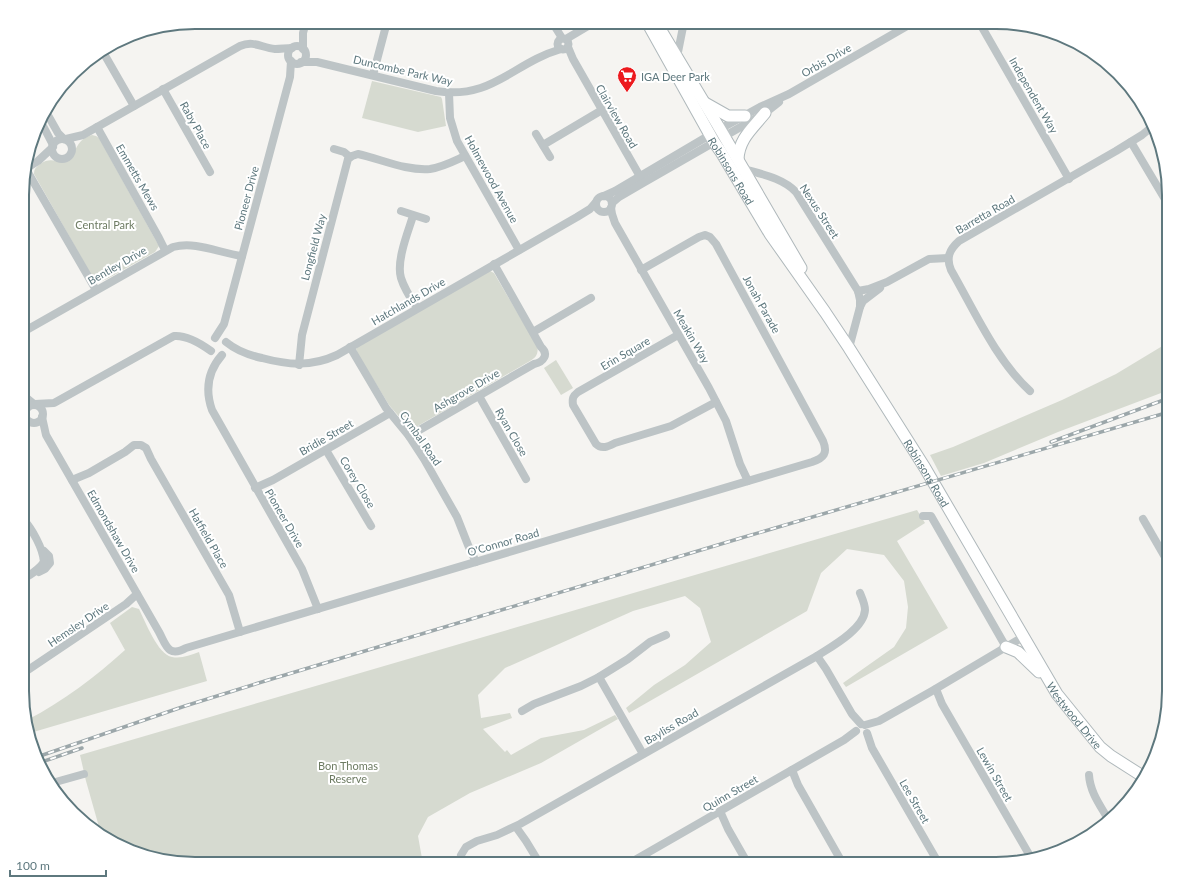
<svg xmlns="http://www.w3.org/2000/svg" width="1191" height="886" viewBox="0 0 1191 886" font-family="Lato,sans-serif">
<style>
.green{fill:#d6dad0}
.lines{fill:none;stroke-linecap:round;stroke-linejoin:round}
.secondary-casing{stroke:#afb8bb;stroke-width:13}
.minor{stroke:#bdc4c6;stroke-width:8}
.secondary{stroke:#fff;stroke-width:11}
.rail-casing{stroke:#9ca7aa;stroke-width:3.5}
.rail{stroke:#fff;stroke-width:2;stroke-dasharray:6;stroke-linecap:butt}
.labels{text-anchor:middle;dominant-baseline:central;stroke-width:4;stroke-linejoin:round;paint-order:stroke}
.street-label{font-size:11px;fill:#5e787e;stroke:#fff}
.poi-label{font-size:11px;fill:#5e787e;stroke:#fff;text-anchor:start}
.park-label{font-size:11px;fill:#6d7b62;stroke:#fff}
.rim{fill:none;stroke:#5e787e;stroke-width:2}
</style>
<rect width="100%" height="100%" fill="#f5f4f1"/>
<g class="green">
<polygon points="372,81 441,97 442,99 446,126 418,132 362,118"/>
<path d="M92,135L96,136L99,138L159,246L155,252L107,279L99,282L94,280L34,174C34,169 36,167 40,164C51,156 58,164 67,160C77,155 74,140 92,135Z"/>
<path d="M490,271L494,273L537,346C539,353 536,358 530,361L416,427L412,428L408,427L389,405L357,353L356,349L358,346Z"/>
<polygon points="1169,342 1169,390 1058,432 984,463 941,476 930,455 953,447 1062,400 1116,374"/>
<polygon points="556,360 573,388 561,395 544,368"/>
<polygon points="917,510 925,523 897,541 948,628 846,687 843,683 894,647 906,628 908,607 904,581 884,555 847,549 821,573 807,611 629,713 626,708 654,685 685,665 711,642 700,608 685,596 633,611 505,668 478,695 481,718 510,713 512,718 483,729 505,752 507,750 511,755 541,738 584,730 615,715 618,719 541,763 470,793 428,817 418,836 423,864 184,864 129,851 101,834 86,781 80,755"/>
<path d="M132,607L139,609C145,621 158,655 172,657C181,659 190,655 199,652L207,681L30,733L27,720C64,701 95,677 125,650L110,623Z"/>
</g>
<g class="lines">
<g class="secondary-casing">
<g id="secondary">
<path id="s1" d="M647,22L714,142L721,152L770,234L825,312L849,348L925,468L1057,694L1100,747L1111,756L1144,777"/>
<polyline points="656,22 720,129 801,268"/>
<polyline points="705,103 728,116 745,116"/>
<path d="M738,159C739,139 752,129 765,113"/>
<polyline points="1006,647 1018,652 1039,672"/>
</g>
</g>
<g class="minor">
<polyline points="552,22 562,38"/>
<polyline points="979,22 1069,179"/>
<circle cx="563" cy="44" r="5.5"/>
<polyline points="566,39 593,23"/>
<circle cx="297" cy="55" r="9"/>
<polyline points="568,47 573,59 642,180"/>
<polyline points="303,49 303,33 306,22"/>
<polyline points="103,52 134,106"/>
<polyline points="677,57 684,22"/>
<path d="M301,62H317L436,91C492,100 513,63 561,49"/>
<polyline points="373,75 387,22"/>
<polyline points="163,89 210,172"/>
<polyline points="449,93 450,118 457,141 519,250"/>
<polyline points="45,110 58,133 64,139"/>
<polyline points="41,122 53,145"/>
<polyline points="97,127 159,238 165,250"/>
<polyline points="536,134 550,157"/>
<path d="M66,139L83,135L240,46C254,40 262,48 275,49C281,49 286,48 292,48"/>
<circle cx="62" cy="149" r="10"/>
<polyline points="1131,142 1169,206"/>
<polyline points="543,145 602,110"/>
<polyline points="334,149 344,152 350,157"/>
<polyline points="26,169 96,290"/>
<path d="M744,169C761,174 783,178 796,192L858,291L860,300V307L849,348"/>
<polyline points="24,170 38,161 53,147"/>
<circle cx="604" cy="204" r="8"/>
<polyline points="604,196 615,191 720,129 760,107 789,94 914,22"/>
<polyline points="612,203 619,197 643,183 765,113 779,102"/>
<polyline points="611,208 612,214 615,223 709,388 726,421 740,464 748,481"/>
<polyline points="401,211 426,219"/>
<path d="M413,216C408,232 396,261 401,278C404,288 411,299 417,308"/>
<polyline points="858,291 869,289 887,282 929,259 948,258"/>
<polyline points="860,307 863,301 880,288"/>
<path d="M23,332L173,247C196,241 219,253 242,256"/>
<polyline points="533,332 591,298"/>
<path d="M678,335L578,392C573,396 572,398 573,405L596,444C602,450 609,446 615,443L671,426L716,402"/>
<polyline points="215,338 224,324 290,77 291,61"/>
<path d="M226,342C237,351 248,355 262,358C288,365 311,367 337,355L577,217L590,209L596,202"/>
<polyline points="350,347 386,408 409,436 424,459 457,517 468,545 476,562"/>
<path d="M222,355C208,371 205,390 212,410L302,569L318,609"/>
<path d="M299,365L302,335L348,159L352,156L358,154C381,159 406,171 430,169C443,167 454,161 465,156"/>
<path d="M1030,391C996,360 974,310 951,270C946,258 949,250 959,241L1116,151L1142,135L1153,126"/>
<polyline points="23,395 34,404"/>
<polyline points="479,396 526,479"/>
<path d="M35,404L54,403L174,336C187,335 200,343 211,351"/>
<circle cx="34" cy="414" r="9"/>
<path d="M42,417L46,435L159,632C166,645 168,658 186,648L812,462C824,458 828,453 823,441L716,244L710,237L705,235L699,237L641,270"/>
<path d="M409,436L534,364C544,362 549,354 541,347L494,264"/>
<polyline points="326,450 371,526"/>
<polyline points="72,480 89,473 125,452 134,445 141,445 146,448 151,459 229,595 240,632"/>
<polyline points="255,488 273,480 390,413"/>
<polyline points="923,516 931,516 1006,647"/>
<polyline points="1143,519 1169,564"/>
<polyline points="39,572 45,569 50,563 49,556 44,551"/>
<path d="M23,579C31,574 38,571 44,562C43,548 32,529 23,519"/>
<polyline points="817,656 826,669 852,714 861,724"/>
<polyline points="22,674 126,604 137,594"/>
<polyline points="599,677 643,754"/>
<polyline points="936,689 942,704 1030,856"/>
<polyline points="522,711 534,704 581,686 599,677 628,659 650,642 666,635"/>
<polyline points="865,725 879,721 932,691 1023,637"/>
<polyline points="867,733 872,748 939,864"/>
<polyline points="792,770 798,785 843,864"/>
<path d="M1089,775C1090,792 1100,805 1108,819"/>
<polyline points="52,783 84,774"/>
<polyline points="720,811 728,829 748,864"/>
<polyline points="516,827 526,841 540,864"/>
<path d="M461,855L466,847L477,841L497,835L520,824L817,656C831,647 864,629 865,610C865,604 862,598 860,593"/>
<polyline points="645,855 649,864"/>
<polyline points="628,864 844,740 856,731"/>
</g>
<use href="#secondary" class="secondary"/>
<g class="rail-casing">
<g id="rail">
<polyline points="1051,442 1169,398"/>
<polyline points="37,757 185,706 265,681 741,538 1169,412"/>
<polyline points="39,763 82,748"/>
</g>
</g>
<use href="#rail" class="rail"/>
</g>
<defs>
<g id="supermarket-pin" transform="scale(1)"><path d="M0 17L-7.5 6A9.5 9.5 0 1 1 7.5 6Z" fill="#ec1a1e" stroke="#fff"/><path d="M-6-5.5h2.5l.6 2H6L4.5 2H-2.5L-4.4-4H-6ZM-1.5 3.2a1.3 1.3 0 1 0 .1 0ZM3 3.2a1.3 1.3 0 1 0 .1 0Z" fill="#fff"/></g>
</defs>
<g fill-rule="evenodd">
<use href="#supermarket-pin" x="627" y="76"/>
</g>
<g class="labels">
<g class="street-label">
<text transform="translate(826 60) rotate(-30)">Orbis Drive</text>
<text transform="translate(403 70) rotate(13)">Duncombe Park Way</text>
<text transform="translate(1034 95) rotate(60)">Independent Way</text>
<text transform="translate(617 116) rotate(60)">Clairview Road</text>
<text transform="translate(196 125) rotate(61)">Raby Place</text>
<text stroke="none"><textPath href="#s1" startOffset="171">Robinsons Road</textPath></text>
<text transform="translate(138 177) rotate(60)">Emmetts Mews</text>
<text transform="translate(492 179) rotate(61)">Holmewood Avenue</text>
<text transform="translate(246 198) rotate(-75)">Pioneer Drive</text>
<text transform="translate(820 211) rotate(57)">Nexus Street</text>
<text transform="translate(985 214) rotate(-30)">Barretta Road</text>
<text transform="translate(313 247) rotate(-75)">Longfield Way</text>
<text transform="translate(117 265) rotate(-30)">Bentley Drive</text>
<text transform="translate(408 301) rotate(-30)">Hatchlands Drive</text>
<text transform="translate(762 304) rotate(61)">Jonah Parade</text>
<text transform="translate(692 336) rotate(60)">Meakin Way</text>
<text transform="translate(625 353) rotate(-30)">Erin Square</text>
<text transform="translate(466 390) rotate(-30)">Ashgrove Drive</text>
<text transform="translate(512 432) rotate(60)">Ryan Close</text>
<text transform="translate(326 437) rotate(-30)">Bridie Street</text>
<text transform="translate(421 438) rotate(55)">Cymbal Road</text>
<text stroke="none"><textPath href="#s1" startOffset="531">Robinsons Road</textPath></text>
<text transform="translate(358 482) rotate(59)">Corey Close</text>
<text transform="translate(285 518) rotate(60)">Pioneer Drive</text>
<text transform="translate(114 531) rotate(60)">Edmondshaw Drive</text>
<text transform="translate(209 538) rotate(60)">Hatfield Place</text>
<text transform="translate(503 542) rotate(-16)">O'Connor Road</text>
<text transform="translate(78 624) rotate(-34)">Hemsley Drive</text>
<text stroke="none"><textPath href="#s1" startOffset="815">Westwood Drive</textPath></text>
<text transform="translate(671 726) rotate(-30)">Bayliss Road</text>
<text transform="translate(995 774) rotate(60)">Lewin Street</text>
<text transform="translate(730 793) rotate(-30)">Quinn Street</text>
<text transform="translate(915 801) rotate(60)">Lee Street</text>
</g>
<g class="poi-label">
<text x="641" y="76">IGA Deer Park</text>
</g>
<g class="park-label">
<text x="105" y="224">Central Park</text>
<text x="348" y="765">Bon Thomas<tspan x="348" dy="13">Reserve</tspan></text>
</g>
</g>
<path d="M0 0H1191V886H0ZM195 29H996A166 166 0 0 1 1162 195V691A166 166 0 0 1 996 857H195A166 166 0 0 1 29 691V195A166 166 0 0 1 195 29Z" fill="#fff" fill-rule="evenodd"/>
<path class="rim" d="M195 29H996A166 166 0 0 1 1162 195V691A166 166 0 0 1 996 857H195A166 166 0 0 1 29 691V195A166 166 0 0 1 195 29Z"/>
<path d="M10 870v6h96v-6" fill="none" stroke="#5e787e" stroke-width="2"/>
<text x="16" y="870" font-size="12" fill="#5e787e" stroke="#ffffff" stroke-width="3" paint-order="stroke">100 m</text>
</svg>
